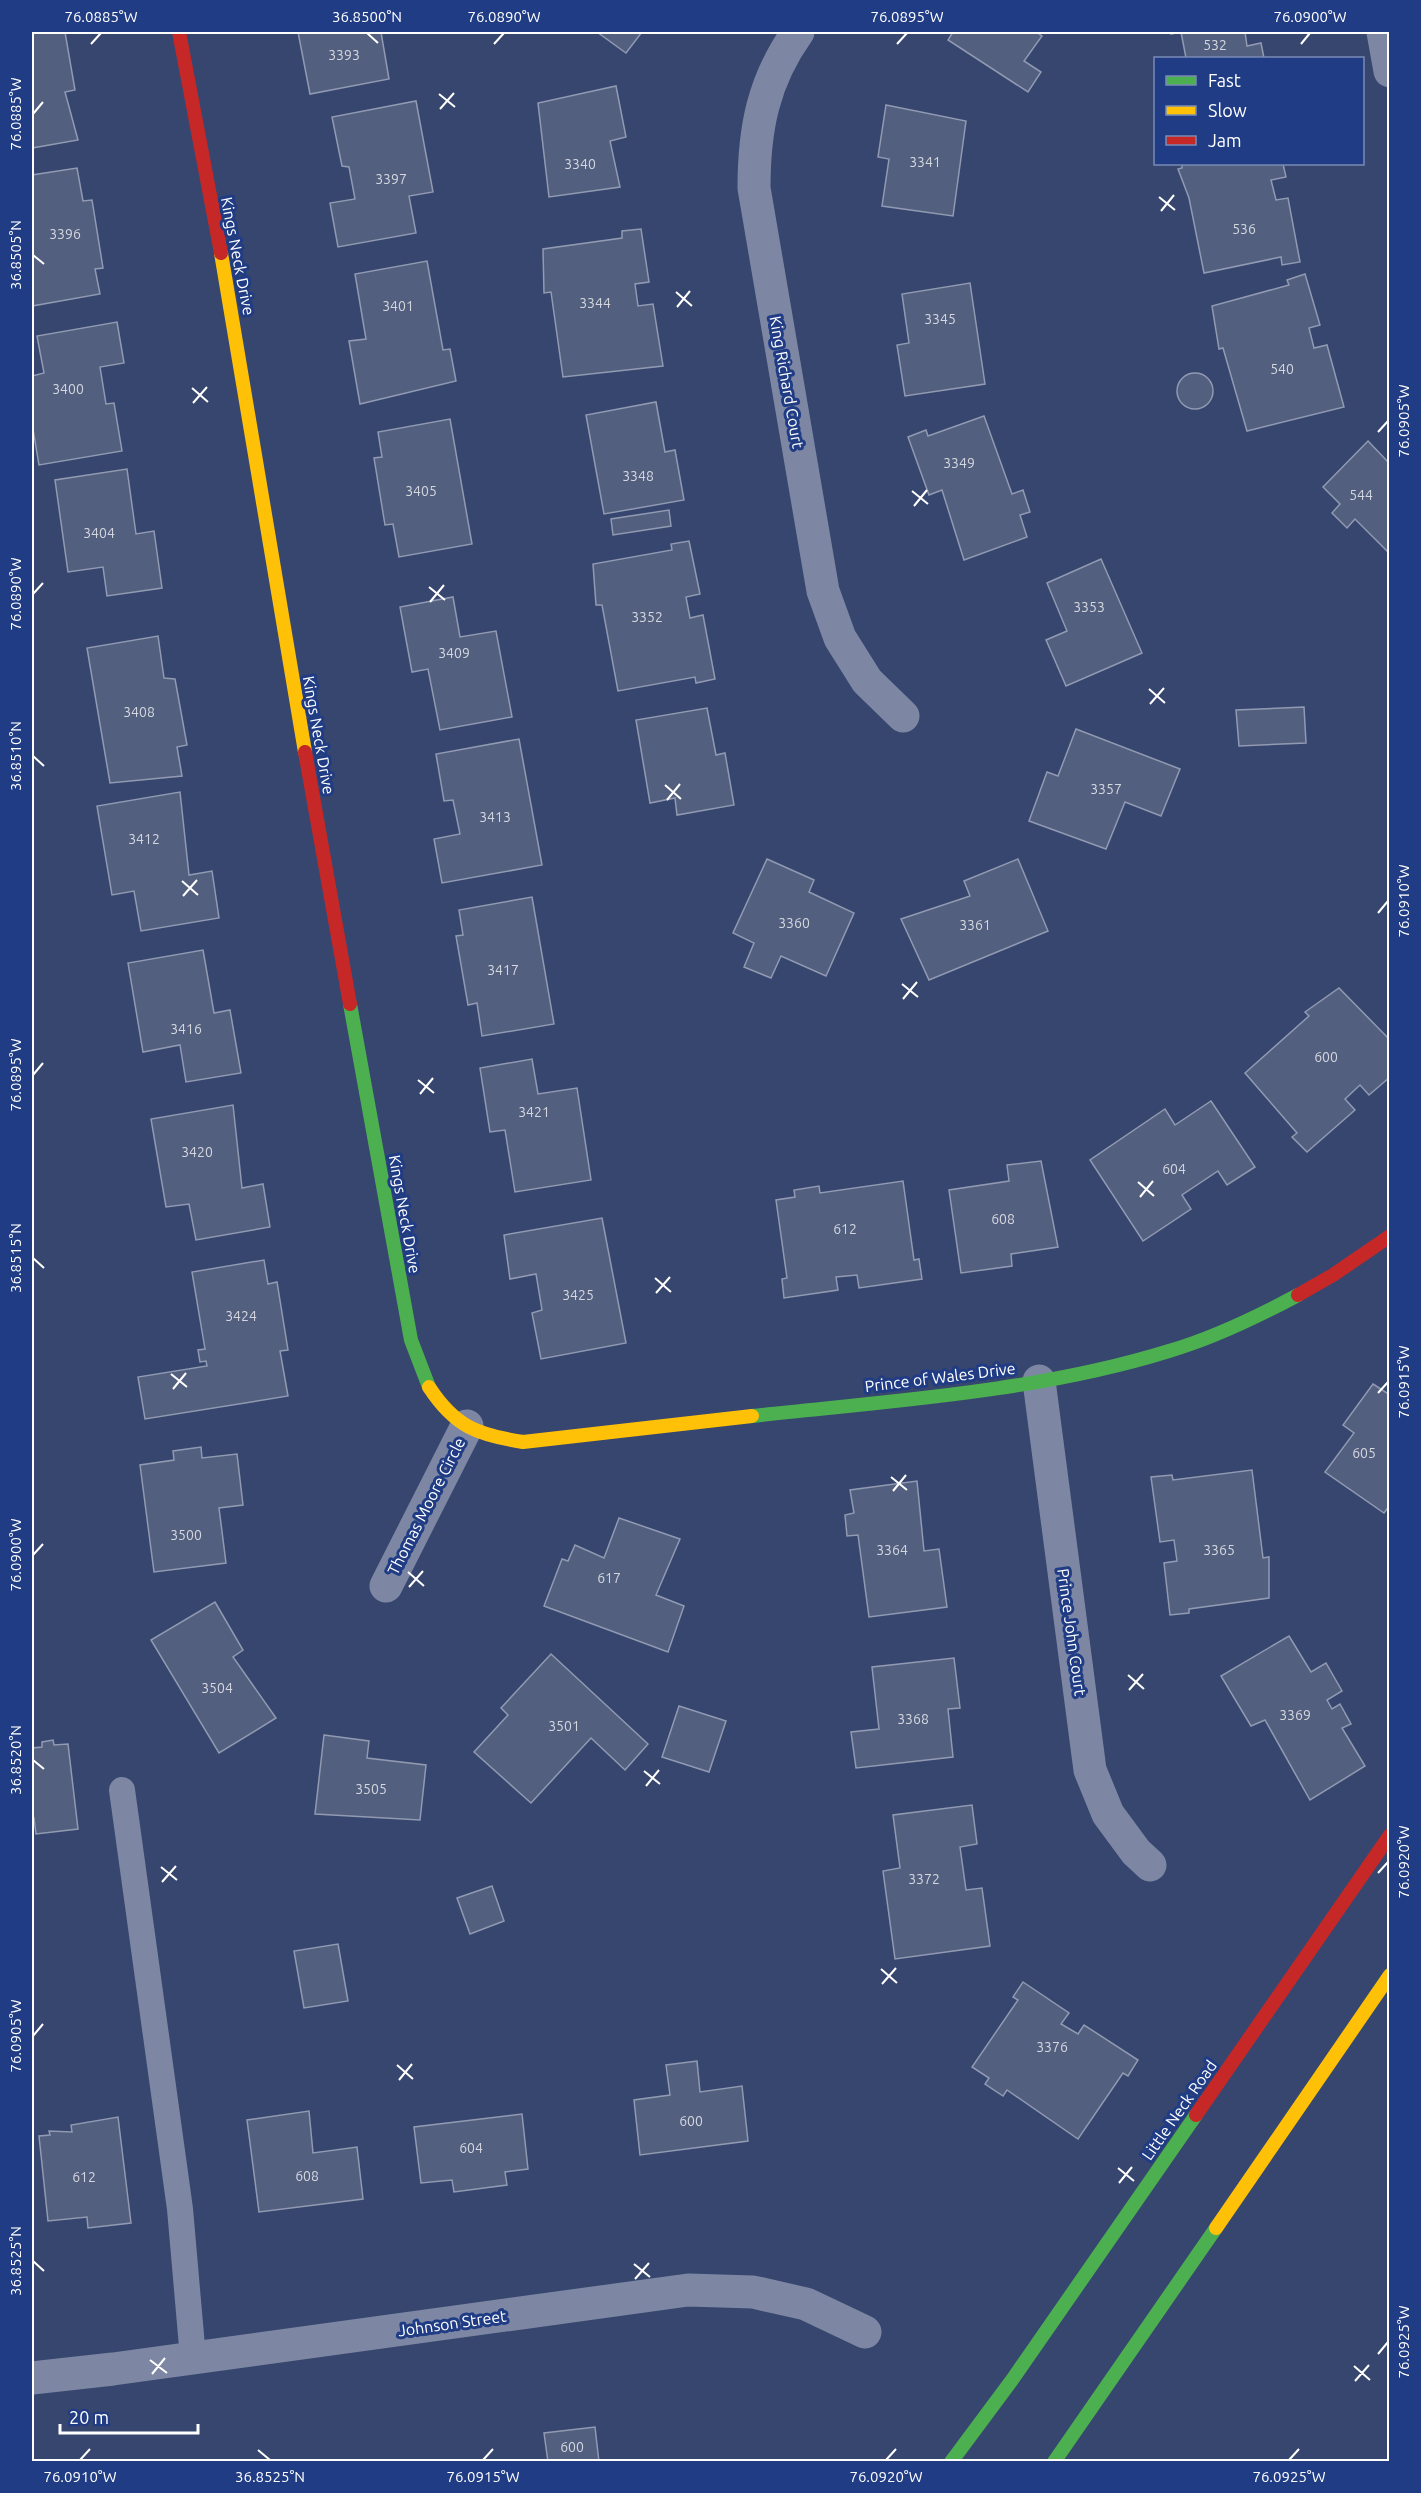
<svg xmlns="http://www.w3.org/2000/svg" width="1421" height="2493" viewBox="0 0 1421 2493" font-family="Ubuntu,sans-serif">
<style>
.building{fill:#525f7e;stroke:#919ab2;stroke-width:1.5}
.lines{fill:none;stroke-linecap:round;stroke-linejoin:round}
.lane{stroke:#7d87a4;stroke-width:26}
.street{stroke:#7d87a4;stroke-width:33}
.fast{stroke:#4caf50;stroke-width:14}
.slow{stroke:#ffc107;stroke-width:14}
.jam{stroke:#c62828;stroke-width:14}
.ticks{fill:none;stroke:#fff;stroke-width:2}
.labels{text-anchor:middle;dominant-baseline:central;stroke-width:6;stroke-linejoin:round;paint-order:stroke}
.number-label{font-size:14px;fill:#d4d7df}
.street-label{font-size:16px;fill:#fff;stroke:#203c84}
.neatline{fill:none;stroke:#fff;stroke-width:2}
.ticks-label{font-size:15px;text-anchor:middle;fill:#fff}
</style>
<rect width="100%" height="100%" fill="#37466e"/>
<g class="building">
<polygon points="32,32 65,32 75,90 65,92 78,140 32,148"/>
<polygon points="298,32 381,32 389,79 310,94"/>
<polygon points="597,32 642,32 626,53"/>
<polygon points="953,32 1036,32 1042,36 1024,61 1041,72 1028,92 948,40"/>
<polygon points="1171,32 1245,32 1247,46 1261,43 1264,58 1186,58 1181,32 1171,34"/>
<polygon points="616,86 626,137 610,141 620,187 549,197 538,103"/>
<polygon points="416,101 433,192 409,196 416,233 338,247 330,203 355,199 349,167 342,166 332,117"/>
<polygon points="886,105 966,121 953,216 882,206 889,159 878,157"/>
<polygon points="1182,164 1283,164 1286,177 1271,180 1276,200 1288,198 1300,262 1282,265 1281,257 1204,273 1189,198 1178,169 1182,168"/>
<polygon points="77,168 83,201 92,200 103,268 95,269 100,294 32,306 32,175"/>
<polygon points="641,229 649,282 635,284 638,306 653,304 663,366 563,377 551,292 544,293 543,249 622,238 622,231"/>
<polygon points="427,261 443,350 450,349 456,381 360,404 349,341 366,339 355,274"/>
<polygon points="1305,274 1320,325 1309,328 1314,348 1327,345 1344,407 1247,431 1223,348 1219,349 1212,306 1289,285 1287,280"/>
<polygon points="970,283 985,384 905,396 897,345 909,343 902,294"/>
<polygon points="117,322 124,363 100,367 106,404 114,403 122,451 39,465 32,423 32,376 44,373 37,336"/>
<circle cx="1195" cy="391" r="18"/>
<polygon points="656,402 665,452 675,450 684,500 604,514 586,415"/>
<polygon points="984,416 1012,494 1023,490 1030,512 1020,515 1027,537 964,560 942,490 929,495 908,437 926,430 928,436"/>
<polygon points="450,419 472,544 399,557 393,524 385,525 374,458 382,457 378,432"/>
<polygon points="1368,441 1390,464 1390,554 1355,519 1347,528 1332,513 1340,504 1323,487"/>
<polygon points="127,469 136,534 154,531 162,588 107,596 103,567 68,572 55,480"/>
<polygon points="669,510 671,526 613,535 611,519"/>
<polygon points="689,541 700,594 686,597 690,618 703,615 715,679 696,683 695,677 618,691 602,605 596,605 593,564 672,550 671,544"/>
<polygon points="1101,559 1142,653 1066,686 1046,640 1067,631 1047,583"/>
<polygon points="453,597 460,637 496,631 512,717 440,730 428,669 412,672 400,607"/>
<polygon points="158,636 164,678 175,679 187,745 177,747 182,776 110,783 87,648"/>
<polygon points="1304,707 1306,743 1239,746 1236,710"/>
<polygon points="707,708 716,755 725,753 734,805 677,815 675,798 650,803 636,720"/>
<polygon points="1076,729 1180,769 1161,816 1125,802 1106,849 1029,821 1047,772 1058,776"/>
<polygon points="519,739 542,865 442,883 434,839 460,834 453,800 444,801 436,754"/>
<polygon points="180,792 189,875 212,871 219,918 141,931 134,891 112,895 97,806"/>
<polygon points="767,859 814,880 809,892 854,913 826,976 781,956 771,978 744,967 754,943 733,933"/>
<polygon points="1018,859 1048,931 929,980 901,919 970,896 964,881"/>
<polygon points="532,897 554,1024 482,1036 477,1003 468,1005 456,936 463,935 459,910"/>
<polygon points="203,950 214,1013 230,1010 241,1073 186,1082 180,1045 143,1052 128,963"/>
<polygon points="1339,988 1390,1040 1390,1077 1369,1095 1360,1085 1345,1099 1355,1110 1307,1152 1292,1137 1297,1133 1245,1073 1309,1016 1305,1012"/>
<polygon points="532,1059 538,1094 577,1088 591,1180 515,1192 505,1130 490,1132 480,1068"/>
<polygon points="1211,1101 1255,1167 1227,1185 1218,1171 1182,1195 1191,1209 1143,1241 1090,1160 1165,1109 1175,1125"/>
<polygon points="233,1105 242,1188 263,1184 270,1227 196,1240 189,1204 166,1207 151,1119"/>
<polygon points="1041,1161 1058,1247 1011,1254 1012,1266 961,1273 949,1190 1009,1181 1007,1165"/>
<polygon points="903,1181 914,1260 919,1259 922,1279 859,1288 857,1275 836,1277 838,1290 784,1298 782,1279 787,1278 776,1200 795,1197 794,1190 819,1186 820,1193"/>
<polygon points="602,1218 626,1343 541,1359 532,1313 542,1310 536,1274 510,1279 504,1235"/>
<polygon points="264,1260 268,1284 277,1282 288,1350 280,1351 288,1396 145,1419 138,1377 207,1366 206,1361 200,1362 198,1350 205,1349 192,1272"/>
<polygon points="1373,1384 1390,1395 1390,1505 1384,1513 1325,1472 1354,1433 1343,1425"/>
<polygon points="201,1447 202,1458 237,1454 243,1505 219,1508 226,1563 154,1572 140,1465 174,1460 173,1451"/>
<polygon points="1252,1470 1263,1558 1269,1557 1269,1598 1189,1609 1189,1613 1170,1615 1164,1563 1177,1561 1174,1540 1160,1542 1151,1477 1172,1475 1173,1480"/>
<polygon points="917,1481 924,1551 939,1549 947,1607 869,1617 858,1535 847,1536 845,1515 854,1513 850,1490"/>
<polygon points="619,1518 680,1539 656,1595 684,1606 668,1652 544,1606 562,1559 568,1561 575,1545 604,1558"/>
<polygon points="215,1602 243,1650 233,1657 276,1718 219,1753 151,1640"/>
<polygon points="1289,1636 1311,1672 1326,1663 1342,1691 1327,1700 1332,1709 1340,1704 1351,1724 1342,1728 1365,1766 1310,1800 1265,1720 1251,1726 1221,1676"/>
<polygon points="551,1654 648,1744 625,1770 591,1738 531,1803 474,1752 508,1715 501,1708"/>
<polygon points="954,1658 960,1708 948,1709 953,1757 856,1768 851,1732 879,1729 872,1667"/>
<polygon points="679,1706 726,1721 709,1772 662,1757"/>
<polygon points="324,1735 369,1741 367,1758 426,1765 420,1820 315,1814"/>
<polygon points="53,1740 54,1745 68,1744 78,1829 36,1834 34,1818 32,1819 32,1748 42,1747 42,1742"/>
<polygon points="972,1805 977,1844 960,1847 966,1890 982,1888 990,1946 895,1959 883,1871 900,1868 893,1815"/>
<polygon points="492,1886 504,1921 470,1934 457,1898"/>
<polygon points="338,1944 348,2001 304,2008 294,1951"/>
<polygon points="1023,1982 1069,2013 1061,2024 1078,2034 1084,2025 1138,2060 1128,2076 1123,2073 1078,2139 1007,2090 1003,2096 985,2084 989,2078 972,2067 1018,2000 1013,1997"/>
<polygon points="697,2061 700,2092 742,2086 748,2141 640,2155 634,2100 670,2095 666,2065"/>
<polygon points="309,2111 313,2153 357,2147 363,2199 259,2212 247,2120"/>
<polygon points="522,2114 528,2169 505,2172 507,2185 454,2192 452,2180 421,2183 414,2127"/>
<polygon points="118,2117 131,2223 88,2228 87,2217 48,2221 39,2136 50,2135 49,2131 72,2132 71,2125"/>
<polygon points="595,2427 599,2462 548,2462 544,2433"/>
</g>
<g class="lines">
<polyline class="lane" points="122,1790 180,2209 193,2358"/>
<g class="street">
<path d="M798,32C763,81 754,129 754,188L823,591L840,638L867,681L903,716"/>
<polyline points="1383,32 1390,71"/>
<polyline points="1039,1381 1090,1770 1108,1814 1136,1852 1150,1865"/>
<polyline points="386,1586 467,1426"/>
<polyline points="32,2378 113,2369 688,2290 753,2292 806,2304 865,2332"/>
</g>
<g class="fast">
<polyline points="350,1004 411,1340 429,1387"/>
<path d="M752,1416C890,1401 1037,1392 1169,1351C1214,1338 1257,1317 1298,1295"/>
<polyline points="951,2462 1012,2380 1196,2115"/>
<polyline points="1054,2462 1216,2228"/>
</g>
<g class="slow">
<polyline points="221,253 305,752"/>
<path d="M429,1387C455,1427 478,1435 523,1442L752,1416"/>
<polyline points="1216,2228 1390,1975"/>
</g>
<g class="jam">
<polyline points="179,32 221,253"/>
<polyline points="305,752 350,1004"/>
<polyline points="1298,1295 1333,1275 1390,1236"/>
<polyline points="1196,2115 1390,1835"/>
</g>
</g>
<path class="ticks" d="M367,33L378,43M91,44L101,33M494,44L504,33M897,44L907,33M1301,44L1310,33M439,94L455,107M440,109L454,93M33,114L43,102M1159,197L1175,210M1161,211L1174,195M33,255L44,264M676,292L692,306M677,307L690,291M192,388L208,402M193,403L207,387M1378,432L1388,421M912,491L928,504M914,506L927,490M429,587L445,600M33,594L43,583M430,602L444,585M1149,689L1165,703M1150,704L1164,688M33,756L44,766M665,785L681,799M667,800L680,784M182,881L198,895M183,896L197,880M1378,913L1388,901M902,984L918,997M903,999L917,982M33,1075L43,1063M418,1080L434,1093M420,1094L433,1078M1138,1182L1154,1196M1140,1197L1153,1181M33,1258L44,1268M655,1278L671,1292M656,1293L670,1277M171,1374L187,1387M173,1389L186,1373M1378,1393L1388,1382M891,1477L907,1490M893,1491L906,1475M33,1555L43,1544M408,1572L424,1586M409,1587L423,1571M1128,1675L1144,1689M1129,1690L1143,1674M33,1760L44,1769M644,1771L660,1784M646,1786L659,1770M161,1867L177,1880M1378,1873L1388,1862M162,1882L176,1866M881,1969L897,1983M882,1984L896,1968M33,2036L43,2024M397,2065L413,2079M399,2080L412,2064M1118,2168L1134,2181M1119,2183L1132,2167M33,2261L44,2271M634,2264L650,2277M635,2279L649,2263M1378,2354L1388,2342M150,2360L167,2373M1354,2366L1370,2380M152,2374L165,2358M1355,2381L1369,2365M258,2450L270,2460M80,2460L90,2449M483,2460L493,2449M886,2460L896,2449M1289,2460L1299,2449"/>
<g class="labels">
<g class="number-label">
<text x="1215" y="45">532</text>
<text x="344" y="55">3393</text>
<text x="925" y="162">3341</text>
<text x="580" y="164">3340</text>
<text x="391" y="179">3397</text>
<text x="1244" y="229">536</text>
<text x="65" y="234">3396</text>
<text x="595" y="303">3344</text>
<text x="398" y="306">3401</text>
<text x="940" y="319">3345</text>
<text x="1282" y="369">540</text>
<text x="68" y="389">3400</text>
<text x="959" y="463">3349</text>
<text x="638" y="476">3348</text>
<text x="421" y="491">3405</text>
<text x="1361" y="495">544</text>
<text x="99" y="533">3404</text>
<text x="1089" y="607">3353</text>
<text x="647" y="617">3352</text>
<text x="454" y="653">3409</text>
<text x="139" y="712">3408</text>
<text x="1106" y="789">3357</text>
<text x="495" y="817">3413</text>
<text x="144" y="839">3412</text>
<text x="794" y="923">3360</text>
<text x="975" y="925">3361</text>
<text x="503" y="970">3417</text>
<text x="186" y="1029">3416</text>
<text x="1326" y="1057">600</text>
<text x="534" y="1112">3421</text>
<text x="197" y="1152">3420</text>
<text x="1174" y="1169">604</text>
<text x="1003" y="1219">608</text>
<text x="845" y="1229">612</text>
<text x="578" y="1295">3425</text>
<text x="241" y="1316">3424</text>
<text x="1364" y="1453">605</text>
<text x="186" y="1535">3500</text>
<text x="892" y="1550">3364</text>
<text x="1219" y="1550">3365</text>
<text x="609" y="1578">617</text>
<text x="217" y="1688">3504</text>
<text x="1295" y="1715">3369</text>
<text x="913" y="1719">3368</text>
<text x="564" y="1726">3501</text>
<text x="371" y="1789">3505</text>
<text x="924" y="1879">3372</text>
<text x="1052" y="2047">3376</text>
<text x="691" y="2121">600</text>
<text x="471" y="2148">604</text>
<text x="307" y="2176">608</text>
<text x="84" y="2177">612</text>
<text x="572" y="2447">600</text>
</g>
<g class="street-label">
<text transform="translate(238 256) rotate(79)">Kings Neck Drive</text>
<text transform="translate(787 382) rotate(80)">King Richard Court</text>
<text transform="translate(319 735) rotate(80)">Kings Neck Drive</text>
<text transform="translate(405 1214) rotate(80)">Kings Neck Drive</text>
<text transform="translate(940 1377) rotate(-7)">Prince of Wales Drive</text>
<text transform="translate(426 1506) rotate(-63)">Thomas Moore Circle</text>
<text transform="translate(1072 1632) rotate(82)">Prince John Court</text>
<text transform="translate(1179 2110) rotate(-55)">Little Neck Road</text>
<text transform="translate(452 2323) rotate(-8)">Johnson Street</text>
</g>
</g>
<rect width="1421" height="2493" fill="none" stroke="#203c84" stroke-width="66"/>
<rect x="1154" y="57" width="210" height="108" fill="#203c84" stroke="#798ab5" stroke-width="1.5"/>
<rect x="1166" y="76" width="30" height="9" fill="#4caf50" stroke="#798ab5" stroke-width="1.5"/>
<text x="1208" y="87" font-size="18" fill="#ffffff">Fast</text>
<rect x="1166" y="106" width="30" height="9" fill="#ffc107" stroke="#798ab5" stroke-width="1.5"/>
<text x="1208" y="117" font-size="18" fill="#ffffff">Slow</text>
<rect x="1166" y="136" width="30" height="9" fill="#c62828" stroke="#798ab5" stroke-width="1.5"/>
<text x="1208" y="147" font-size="18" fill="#ffffff">Jam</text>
<path d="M60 2424v9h138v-9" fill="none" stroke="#ffffff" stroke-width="3"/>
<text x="69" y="2424" font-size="18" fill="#ffffff" stroke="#203c84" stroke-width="4.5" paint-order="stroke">20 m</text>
<rect x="33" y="33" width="1355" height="2427" class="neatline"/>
<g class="ticks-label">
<text x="101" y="22">76.0885°W</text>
<text x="367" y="22">36.8500°N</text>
<text x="504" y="22">76.0890°W</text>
<text x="907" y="22">76.0895°W</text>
<text x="1310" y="22">76.0900°W</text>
<text transform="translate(16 114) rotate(-90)" y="5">76.0885°W</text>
<text transform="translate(16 255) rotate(-90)" y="5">36.8505°N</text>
<text transform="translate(1404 421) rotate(-90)" y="5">76.0905°W</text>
<text transform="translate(16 594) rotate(-90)" y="5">76.0890°W</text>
<text transform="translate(16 756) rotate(-90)" y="5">36.8510°N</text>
<text transform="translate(1404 901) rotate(-90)" y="5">76.0910°W</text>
<text transform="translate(16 1075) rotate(-90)" y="5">76.0895°W</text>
<text transform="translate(16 1258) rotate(-90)" y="5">36.8515°N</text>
<text transform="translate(1404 1382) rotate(-90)" y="5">76.0915°W</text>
<text transform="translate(16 1555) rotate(-90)" y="5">76.0900°W</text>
<text transform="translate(16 1760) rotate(-90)" y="5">36.8520°N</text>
<text transform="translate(1404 1862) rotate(-90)" y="5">76.0920°W</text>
<text transform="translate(16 2036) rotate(-90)" y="5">76.0905°W</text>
<text transform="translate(16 2261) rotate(-90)" y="5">36.8525°N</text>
<text transform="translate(1404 2342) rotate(-90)" y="5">76.0925°W</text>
<text x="80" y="2482">76.0910°W</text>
<text x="270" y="2482">36.8525°N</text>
<text x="483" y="2482">76.0915°W</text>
<text x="886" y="2482">76.0920°W</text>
<text x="1289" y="2482">76.0925°W</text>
</g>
</svg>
